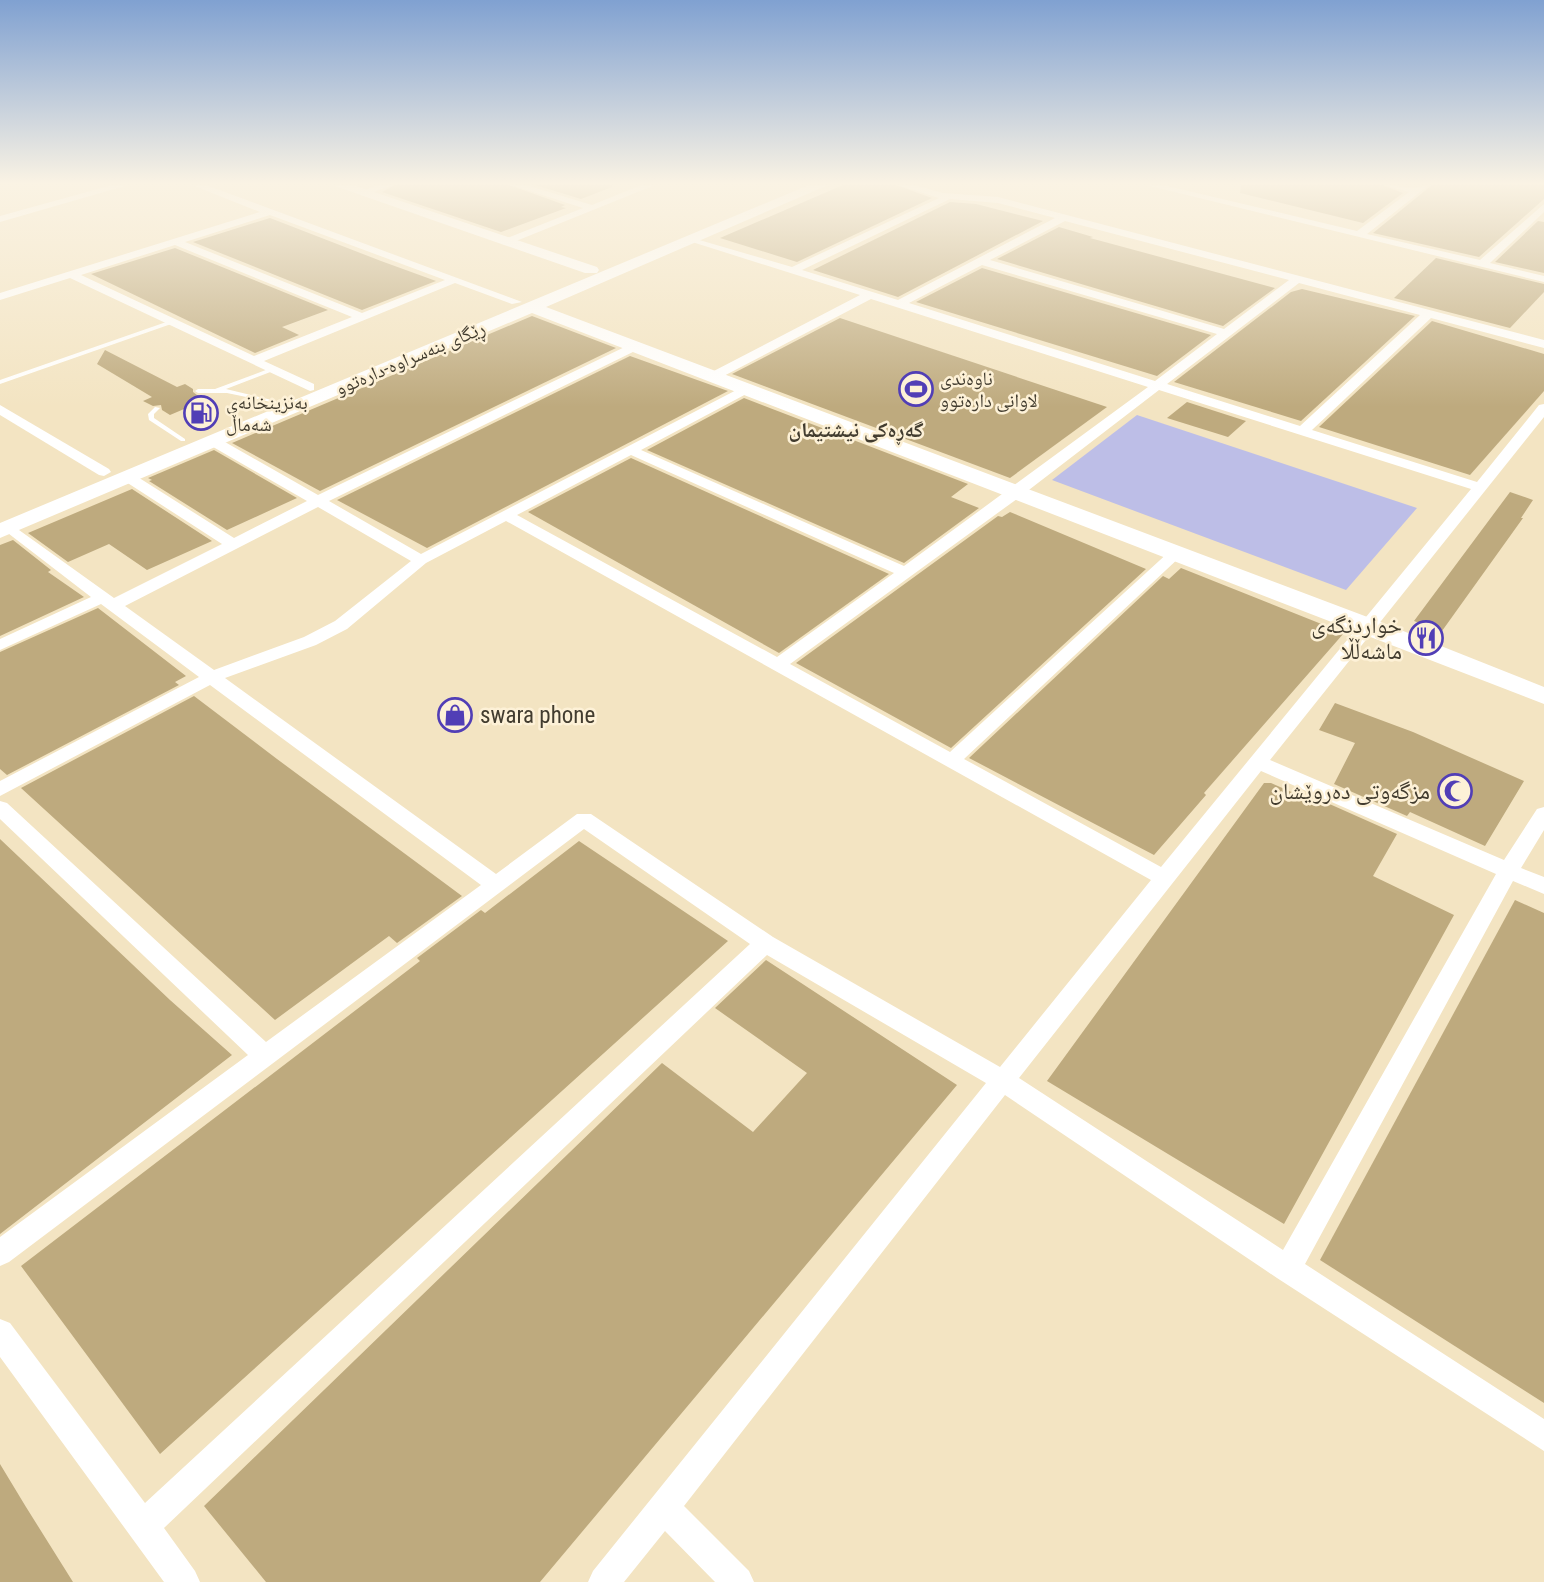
<svg xmlns="http://www.w3.org/2000/svg" width="1544" height="1582" viewBox="0 0 1544 1582" font-family="'Roboto Condensed','Noto Naskh Arabic',sans-serif">
<style>
.green{fill:#bdbee7}
.building{fill:#beaa7e}
.lines{fill:none;stroke-linecap:round;stroke-linejoin:round}
.lane{fill:#fff;fill-rule:evenodd}
.street{fill:#fff;fill-rule:evenodd}
.secondary{fill:#fff;fill-rule:evenodd}
.labels{text-anchor:middle;dominant-baseline:central;stroke-width:5;stroke-linejoin:round;paint-order:stroke}
.far-street-label{font-size:19px;fill:#423c2f;stroke:#fdf1d7}
.far-poi-label{font-size:19px;fill:#423c2f;stroke:#fdf1d7;text-anchor:start}
.far-neighbourhood-label{font-size:21px;font-weight:bold;fill:#423c2f;stroke:#fdf1d7}
.poi-label{font-size:23px;fill:#423c2f;stroke:#fdf1d7;text-anchor:end}
</style>
<rect width="100%" height="100%" fill="#f3e4c2"/>
<polygon class="green" points="1137,415 1417,508 1346,590 1052,480"/>
<g class="building">
<polygon points="395,185 509,185 565,205 561,207 566,208 501,232 382,192"/>
<polygon points="535,185 612,185 612,187 581,199"/>
<polygon points="843,185 896,185 932,198 797,262 720,238"/>
<polygon points="1241,185 1382,185 1403,193 1363,223 1240,193"/>
<polygon points="1432,185 1544,185 1544,199 1479,257 1373,233"/>
<polygon points="950,202 976,204 1043,221 898,297 813,270"/>
<polygon points="270,218 381,261 436,281 362,310 193,242"/>
<polygon points="1538,221 1544,222 1544,273 1495,262"/>
<polygon points="1059,227 1093,237 1090,238 1275,288 1223,326 997,259"/>
<polygon points="175,248 328,310 282,327 299,335 255,353 91,274"/>
<polygon points="1436,258 1544,284 1544,292 1510,328 1394,298"/>
<polygon points="982,268 1211,335 1157,376 916,302"/>
<polygon points="1302,289 1415,316 1301,421 1174,382 1291,292"/>
<polygon points="532,316 616,348 320,491 232,443"/>
<polygon points="840,318 1107,407 1010,478 732,374"/>
<polygon points="1432,321 1544,354 1544,391 1470,475 1319,427"/>
<polygon points="105,350 177,387 185,384 193,389 193,392 197,395 210,398 170,415 162,410 161,405 153,406 143,401 152,397 97,364"/>
<polygon points="630,356 728,391 427,548 337,500"/>
<polygon points="744,398 968,484 951,497 979,508 904,563 647,450"/>
<polygon points="1187,402 1246,421 1228,437 1167,418"/>
<polygon points="214,450 297,498 227,530 149,481 152,480 148,478"/>
<polygon points="631,458 889,574 779,653 528,512"/>
<polygon points="132,489 212,541 147,570 109,544 68,562 28,533"/>
<polygon points="1510,492 1533,500 1521,518 1523,518 1442,631 1414,621"/>
<polygon points="1010,512 1146,569 951,748 796,663 998,516 1002,517"/>
<polygon points="13,540 51,570 48,572 84,597 0,636 0,545"/>
<polygon points="1181,568 1344,633 1204,793 1206,795 1154,855 969,758 1163,576 1169,579"/>
<polygon points="98,608 186,676 175,682 179,685 7,775 0,769 0,652"/>
<polygon points="194,696 277,759 462,896 397,943 389,936 275,1020 21,788"/>
<polygon points="1335,703 1413,732 1524,781 1485,846 1410,812 1407,816 1334,784 1355,743 1319,730"/>
<polygon points="1264,783 1271,783 1323,806 1325,802 1397,834 1373,876 1454,915 1284,1224 1047,1081"/>
<polygon points="0,839 170,1000 232,1055 0,1234"/>
<polygon points="579,841 728,941 160,1454 21,1266 420,961 417,958 481,910 485,913"/>
<polygon points="1515,900 1544,913 1544,1403 1320,1260"/>
<polygon points="766,960 957,1085 540,1582 266,1582 204,1506 662,1063 753,1132 807,1073 715,1008"/>
<polygon points="0,1464 26,1507 73,1582 0,1582"/>
</g>
<g class="lines">
<g class="lane">
<polygon points="172,320 175,322 174,323 0,384 0,380"/>
<polygon points="271,368 274,370 273,371 226,389 276,401 276,403 227,393 198,393 195,391 198,389 215,389"/>
<polygon points="155,407 160,408 154,414 154,418 185,439 185,441 181,441 149,420 148,414"/>
</g>
<g class="street">
<polygon points="112,185 128,185 0,222 0,216"/>
<path d="M192,185H206L522,302L512,304L455,283L264,361L314,384V390L310,391L70,278L0,300V293L260,212ZM270,215L445,280L362,313L185,242ZM175,245L352,317L254,356L81,275Z"/>
<polygon points="378,185 393,185 363,196 358,193"/>
<polygon points="511,185 526,185 592,205 641,185 655,185 506,245 502,244 502,240 583,208"/>
<path d="M898,185H914L943,193L998,197L1544,340V348L1431,318L1312,430L1477,482L1539,405L1544,404V417L1270,760L1504,860L1537,809L1544,807V830L1521,868L1544,877V894L1513,881L1305,1264L1544,1419V1451L1277,1278L1005,1095L684,1506L749,1571L754,1582H715L665,1531L624,1582H588L593,1571L986,1083L767,955L164,1528L195,1571L200,1582H164L0,1357V1319L10,1323L145,1503L750,944L584,829L9,1262L0,1266V1237L248,1055L0,819V801L7,803L266,1042L481,885L210,685L0,796V781L199,677L101,604L0,650V639L91,597L0,527L7,524L12,525L114,598L222,544L123,480V474H133L234,538L307,501L208,444V438H218L318,495L633,343L639,347L637,350L329,501L421,554L746,385L752,389L750,392L641,450L904,566L1148,387L871,299L716,380H708V374L860,295L689,241V237L792,267L939,198ZM950,199L998,203L1055,218L898,300L802,270ZM1065,221L1289,280L1224,329L990,260ZM982,265L1217,334L1155,381L909,303ZM1299,283L1420,315L1300,426L1167,384ZM1159,390L1471,489L1161,867L964,759L1181,556L1184,553L1181,550H1171L950,752L790,664L1021,496ZM631,455L894,573L777,657L517,515ZM318,507L411,561L335,621L304,637L214,670L125,606ZM506,521L1151,880L1000,1067L773,937L591,814H577L496,874L225,678L316,645L347,629L426,563ZM1261,771L1496,874L1283,1250L1019,1078Z"/>
<polygon points="1146,185 1163,185 1357,231 1409,192 1384,185 1414,188 1429,185 1367,234 1480,260 1544,204 1544,212 1490,263 1544,276 1544,282"/>
<polygon points="0,405 109,469 111,472 104,476 99,475 0,415"/>
</g>
<g class="secondary">
<polygon points="332,185 353,185 597,267 599,270 597,273 585,273"/>
<polygon points="809,185 828,185 546,307 1378,621 1544,687 1544,704 532,313 0,538 0,523"/>
</g>
</g>
<linearGradient id="sky" x2="0" y2="1"><stop stop-color="#80a1d1"/><stop offset="0.45" stop-color="#faf3e4"/><stop offset="1" stop-color="#faf3e4" stop-opacity="0"/></linearGradient>
<rect width="1544" height="407" fill="url(#sky)"/>
<defs>
<g id="stadium-ring" transform="scale(1.75)"><circle r="9.5" fill="#fdf1d7" stroke="#513eb6" stroke-width="1.5"/><path d="M0-5a6.5 5 0 1 0 0 10a6.5 5 0 1 0 0-10ZM-3.5-1.8h7v3.6h-7Z" fill="#513eb6"/></g>
<g id="fuel-ring" transform="scale(1.75)"><circle r="9.5" fill="#fdf1d7" stroke="#513eb6" stroke-width="1.5"/><path d="M-5.5-6h7V0h2V4h1.3V-2.5L3-4.5l.8-.8L6-3V5H2.5V1h-1V6h-7ZM-4.2-4.7v3.2H.2V-4.7Z" fill="#513eb6"/></g>
<g id="restaurant-ring" transform="scale(1.75)"><circle r="9.5" fill="#fdf1d7" stroke="#513eb6" stroke-width="1.5"/><path d="M-5-6h1v4h1v-4h1v4h1v-4h1v5L-1.5 .5V6h-2V.5L-5-1ZM5-6V6H3V1.5H1.5Q1.5-4 5-6Z" fill="#513eb6"/></g>
<g id="shop-ring" transform="scale(1.75)"><circle r="9.5" fill="#fdf1d7" stroke="#513eb6" stroke-width="1.5"/><path d="M-5-2.5h2.3a2.7 3.5 0 0 1 5.4 0H5L5.5 6h-11ZM-1.5-2.5h3a1.5 2.3 0 0 0-3 0Z" fill="#513eb6"/></g>
<g id="mosque-ring" transform="scale(1.75)"><circle r="9.5" fill="#fdf1d7" stroke="#513eb6" stroke-width="1.5"/><path d="M3.5-4.9A6 6 0 1 0 3.5 4.9A5 5 0 1 1 3.5-4.9Z" fill="#513eb6"/></g>
</defs>
<g fill-rule="evenodd">
<use href="#stadium-ring" x="916" y="389"/>
<use href="#fuel-ring" x="201" y="413"/>
<use href="#restaurant-ring" x="1426" y="638"/>
<use href="#shop-ring" x="455" y="715"/>
<use href="#mosque-ring" x="1455" y="791"/>
</g>
<g class="labels">
<g class="far-street-label">
<text transform="translate(410 358) rotate(-23)">ڕێگای بنەسراوە-دارەتوو</text>
</g>
<g class="far-poi-label">
<text x="940" y="378">ناوەندی<tspan x="940" dy="22">لاوانی دارەتوو</tspan></text>
<text x="226" y="402">بەنزینخانەی<tspan x="226" dy="22">شەماڵ</tspan></text>
</g>
<g class="far-neighbourhood-label">
<text x="856" y="430">گەڕەکی نیشتیمان</text>
</g>
<g class="poi-label">
<text x="1402" y="625">خواردنگەی<tspan x="1402" dy="26">ماشەڵڵا</tspan></text>
<text x="480" y="715" text-anchor="start">swara phone</text>
<text x="1430" y="791">مزگەوتی دەروێشان</text>
</g>
</g>
</svg>
